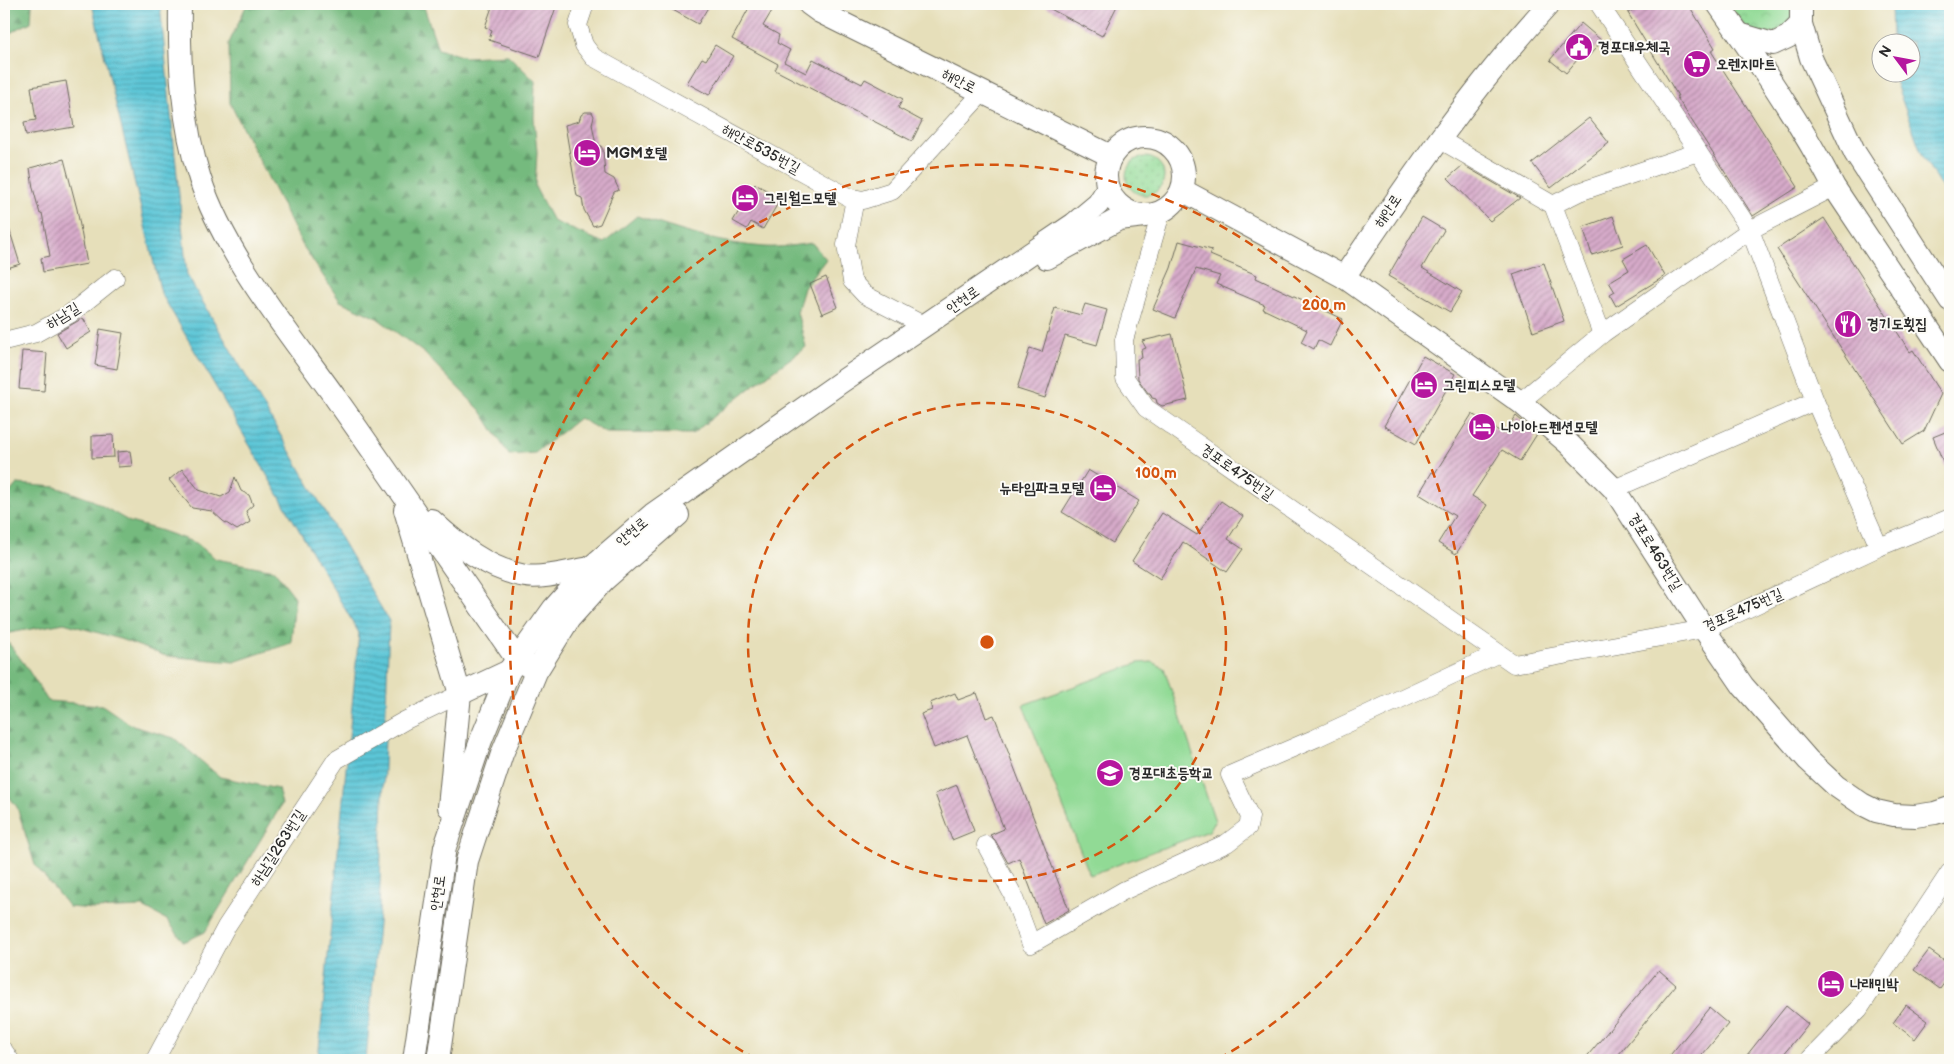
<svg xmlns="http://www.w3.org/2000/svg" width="1954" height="1064" viewBox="0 0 1954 1064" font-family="'Balsamiq Sans','Poor Story',sans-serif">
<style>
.grass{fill:url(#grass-dots);stroke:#5e8260}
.forest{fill:url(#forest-firs);stroke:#507254}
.park{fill:url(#park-crowns);stroke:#5e8260}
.pitch{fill:#91da95;stroke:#5e8260}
.water{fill:url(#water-rules);stroke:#447881}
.building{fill:url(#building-hatch)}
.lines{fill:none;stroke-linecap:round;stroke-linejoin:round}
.minor-casing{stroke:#6c6a5d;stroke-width:19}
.tertiary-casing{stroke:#6c6a5d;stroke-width:24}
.minor{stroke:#fff;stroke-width:18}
.tertiary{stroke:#fff;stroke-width:22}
.ring{fill:none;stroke:#d5540f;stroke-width:2.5;stroke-dasharray:9 6}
.labels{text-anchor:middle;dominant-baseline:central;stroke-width:4;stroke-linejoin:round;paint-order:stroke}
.poi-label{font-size:15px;font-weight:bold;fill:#2b2b2b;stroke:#fdfcf7;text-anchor:start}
.street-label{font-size:15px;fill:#2b2b2b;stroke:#fdfcf7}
.centre{fill:#d5540f;stroke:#fdfcf7;stroke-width:2.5}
.ring-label{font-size:15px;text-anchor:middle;font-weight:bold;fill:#d5540f;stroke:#fdfcf7;stroke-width:4;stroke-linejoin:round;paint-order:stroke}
</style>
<defs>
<pattern id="grass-dots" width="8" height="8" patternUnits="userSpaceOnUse" patternTransform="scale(1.25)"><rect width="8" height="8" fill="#91da95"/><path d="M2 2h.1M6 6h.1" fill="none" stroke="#7dbb81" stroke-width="1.8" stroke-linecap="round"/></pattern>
<pattern id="forest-firs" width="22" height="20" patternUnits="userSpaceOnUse" patternTransform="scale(1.25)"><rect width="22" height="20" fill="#74ba7e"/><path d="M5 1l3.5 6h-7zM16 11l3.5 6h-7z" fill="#5f9767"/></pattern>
<pattern id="park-crowns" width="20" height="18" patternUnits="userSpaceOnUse" patternTransform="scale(1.25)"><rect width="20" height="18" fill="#91da95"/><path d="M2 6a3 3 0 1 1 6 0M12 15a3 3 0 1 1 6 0" fill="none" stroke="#7dbb81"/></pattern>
<pattern id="water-rules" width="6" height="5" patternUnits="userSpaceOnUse" patternTransform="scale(1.25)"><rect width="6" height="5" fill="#5cc6d7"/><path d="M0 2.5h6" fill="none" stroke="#4ca1af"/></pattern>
<pattern id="building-hatch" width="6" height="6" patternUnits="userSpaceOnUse" patternTransform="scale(1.25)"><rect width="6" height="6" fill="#d7abca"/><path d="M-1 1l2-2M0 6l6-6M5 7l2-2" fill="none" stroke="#af8ba4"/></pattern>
</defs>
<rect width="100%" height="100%" fill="#fdfcf7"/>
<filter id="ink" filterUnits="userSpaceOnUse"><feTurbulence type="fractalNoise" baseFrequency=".02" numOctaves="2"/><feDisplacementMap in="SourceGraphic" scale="10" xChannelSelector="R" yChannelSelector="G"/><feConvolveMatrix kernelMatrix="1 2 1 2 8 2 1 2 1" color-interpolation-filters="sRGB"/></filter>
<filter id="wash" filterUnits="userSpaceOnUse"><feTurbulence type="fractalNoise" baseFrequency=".0096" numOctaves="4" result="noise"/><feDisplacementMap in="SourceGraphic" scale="20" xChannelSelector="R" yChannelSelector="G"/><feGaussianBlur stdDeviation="1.12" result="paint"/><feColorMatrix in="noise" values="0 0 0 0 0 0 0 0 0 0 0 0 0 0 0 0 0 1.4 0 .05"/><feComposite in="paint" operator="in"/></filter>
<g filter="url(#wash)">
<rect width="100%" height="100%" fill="#e6dfba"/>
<circle class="grass" cx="1145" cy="176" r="19"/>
<g class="forest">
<polygon points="4,4 32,4 31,22 4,36"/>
<path d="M247,4H423L438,49L465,57L508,55L535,81L534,119L537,152L535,187L553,221L604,243L637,216C679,231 721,244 765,247C780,248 797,245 812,243L826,259L804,288L797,312L806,347L746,391L692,434L606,433L579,418L535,453L509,455L481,411L424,353L377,318L340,301L303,246L230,103L229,43Z"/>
<polygon points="17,484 56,487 92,500 130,522 159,530 196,543 216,559 274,570 295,597 291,643 234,662 166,656 120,639 64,623 4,634 4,499"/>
<polygon points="4,637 25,665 48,701 102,705 133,726 174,738 220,777 278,789 282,804 205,932 184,942 167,920 143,907 93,909 69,907 35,865 17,807 4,790"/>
</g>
<path class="park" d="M1729,4H1791L1792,17C1776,36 1772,37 1748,31Z"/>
<polygon class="pitch" points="1152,662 1164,668 1215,821 1209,831 1090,875 1023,705 1138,663"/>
<g class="water">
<polygon points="92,4 160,4 187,275 389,621 379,913 366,1060 318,1060 359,633 161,293"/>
<polygon points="1891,4 1950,4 1950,201 1923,157 1893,76 1893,73 1912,72 1912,42 1892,42"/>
</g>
<g id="blocks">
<g class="building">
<polygon points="493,4 557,4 539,57 489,40 492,30 485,27"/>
<polygon points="662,4 710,4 698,24"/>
<polygon points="751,4 764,4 773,9 763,26 779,35 777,43 790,50 784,62 806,73 813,59 862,84 865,79 903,99 898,108 922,121 912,141 775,70 778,64 732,39"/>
<polygon points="1041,4 1118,4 1102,36"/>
<polygon points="1643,4 1676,4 1690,7 1715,48 1711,51 1798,187 1753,216 1676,96 1678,96 1628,13"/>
<polygon points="1581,23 1602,41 1588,57 1583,53 1566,73 1550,60"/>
<polygon points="715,45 733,56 709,95 687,83 702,58 706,60"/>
<polygon points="66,81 74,127 26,135 24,122 36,120 31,87"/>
<polygon points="585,112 592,112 594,116 592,124 596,145 601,146 603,150 605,174 614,179 619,190 614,192 600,224 593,226 584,210 582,198 577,196 565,125 579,121 581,115"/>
<polygon points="1589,118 1609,143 1551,188 1532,163"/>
<polygon points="64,159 77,209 87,264 43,272 41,258 50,256 42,213 40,214 33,188 30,168"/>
<polygon points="1463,165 1520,198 1490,221 1448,178"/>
<polygon points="755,184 781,198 763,229 751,222 747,229 733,221"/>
<polygon points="1613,216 1623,245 1592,255 1583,227"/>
<polygon points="1422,217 1444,230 1422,268 1462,292 1450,312 1388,276"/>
<polygon points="1824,218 1910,352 1913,350 1941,394 1924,431 1903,444 1777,249"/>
<polygon points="4,222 7,222 20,264 4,269"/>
<polygon points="1179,241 1212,250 1210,255 1257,275 1256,278 1343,319 1330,346 1318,340 1314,349 1301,342 1307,330 1263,309 1265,305 1216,284 1220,276 1196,269 1175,318 1153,309 1171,268"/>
<polygon points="1647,245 1665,276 1616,306 1610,295 1615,292 1609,282 1629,270 1623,259"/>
<polygon points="1544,263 1564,321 1533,332 1513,274"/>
<polygon points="826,277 838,307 822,314 810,284"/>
<polygon points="1085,304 1107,310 1097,345 1065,336 1045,398 1017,389 1030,348 1042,352 1055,308 1081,315"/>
<polygon points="83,318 91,332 66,348 57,333"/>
<polygon points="100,329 123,333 117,369 95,365"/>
<polygon points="1172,334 1188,400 1162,406 1157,403 1156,399 1152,398 1150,393 1148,393 1138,379 1137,359 1142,358 1141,350 1146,348 1142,341"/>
<polygon points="22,351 47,353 44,391 19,389"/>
<polygon points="1423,356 1455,374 1416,444 1384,426"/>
<polygon points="1472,414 1504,434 1516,416 1537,434 1520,461 1502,450 1472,496 1487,505 1456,554 1438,543 1455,516 1419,494 1432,472 1435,473"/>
<polygon points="1950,430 1950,479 1933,437"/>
<polygon points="113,435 114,457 92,458 92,436"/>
<polygon points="130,451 132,466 118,467 117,452"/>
<polygon points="182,469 199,490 221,497 230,492 235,477 241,491 249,495 253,505 246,511 250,522 237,530 223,521 212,511 192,508 169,480"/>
<polygon points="1088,470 1139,501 1113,543 1062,512"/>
<polygon points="1221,501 1243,516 1228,539 1243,549 1227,572 1183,542 1160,579 1132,561 1162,513 1197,535"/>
<polygon points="955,693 958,700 977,693 986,718 994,715 1069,910 1044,924 1019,858 1008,863 995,840 990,835 1004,829 967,735 934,748 921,714 932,710 930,703"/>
<polygon points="957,785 974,831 952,840 935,794"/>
<polygon points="1929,950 1950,965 1950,975 1940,989 1914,970"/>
<polygon points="1659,970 1676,985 1614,1060 1584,1060"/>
<polygon points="1906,1005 1928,1021 1915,1039 1893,1023"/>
<polygon points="1786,1006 1808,1024 1779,1060 1743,1060"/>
<polygon points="1709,1008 1728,1024 1698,1060 1666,1060"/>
</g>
</g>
</g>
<g filter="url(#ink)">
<use href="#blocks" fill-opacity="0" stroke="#6c6a5d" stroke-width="1"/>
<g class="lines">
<g class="minor-casing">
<g id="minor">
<polyline points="585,4 578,25 584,45 593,57 848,197 863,200 892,191 983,92"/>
<polyline points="1599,4 1750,230 1815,401 1879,547"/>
<polyline points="1439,139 1553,205 1602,334"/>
<polyline points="855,199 846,245 852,281 865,295 925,326"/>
<polyline points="1553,205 1579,192 1698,152"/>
<polyline points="1161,213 1124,340 1125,378 1146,408 1514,664 1704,629 1879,547 1950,518"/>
<polyline points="4,341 36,333 70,314 115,278"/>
<polyline points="1520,402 1602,334 1750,230 1834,187"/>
<polyline points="1614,489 1815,401"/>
<polyline points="986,845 1012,893 1031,944 1123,891 1227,843 1248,827 1250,817 1230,775 1316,738 1497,654"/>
<polyline points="4,1051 10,1060"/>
<polyline points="155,1060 226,927 336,760 404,721 460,694"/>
<polyline points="1809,1060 1859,1009 1950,872"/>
</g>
</g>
<g class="tertiary-casing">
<g id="tertiary">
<path d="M180,4C179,63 182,123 200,179C226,257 290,334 337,400C398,486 456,572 516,658L528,666"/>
<polyline points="809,4 820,12 1111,156"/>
<path d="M1718,4C1759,63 1801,123 1834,187L1950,361"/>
<polyline points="1801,4 1801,24 1811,58 1855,153 1950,300"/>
<polyline points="1739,34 1773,44 1788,37 1801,24"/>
<circle cx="1145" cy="176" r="39"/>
<path d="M1182,190L1344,277C1408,182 1472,88 1549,4"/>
<polyline points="1047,258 1119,219 1145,216"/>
<polyline points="1344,277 1520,402 1569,444 1614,489 1704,629 1743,686 1808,760 1836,786 1862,804 1876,811 1894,815 1915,816 1935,813 1950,808"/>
<polyline points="405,510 460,694 449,807"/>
<path d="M431,520C458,545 487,569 525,576C542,579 572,571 590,568"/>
<polyline points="460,694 509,671"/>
<polyline points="414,1060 445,847 481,740 509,671 554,608 590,568 653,514 841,382 1074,224 1098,204 1108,188"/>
<polyline points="438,1060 467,861 502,754 536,672 569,619 604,580 678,515"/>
</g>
</g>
<use href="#minor" class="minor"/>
<use href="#tertiary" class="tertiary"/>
</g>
</g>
<g class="ring">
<circle cx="987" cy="642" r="239"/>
<path d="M756 1059A477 477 0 1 1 1218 1059"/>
</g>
<defs>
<g id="civic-disc" transform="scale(1.4375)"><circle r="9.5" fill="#b5179e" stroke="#fdfcf7"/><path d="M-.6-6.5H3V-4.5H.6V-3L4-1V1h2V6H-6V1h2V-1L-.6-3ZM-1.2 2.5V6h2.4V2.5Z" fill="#fff"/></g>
<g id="supermarket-disc" transform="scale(1.4375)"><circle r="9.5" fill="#b5179e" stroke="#fdfcf7"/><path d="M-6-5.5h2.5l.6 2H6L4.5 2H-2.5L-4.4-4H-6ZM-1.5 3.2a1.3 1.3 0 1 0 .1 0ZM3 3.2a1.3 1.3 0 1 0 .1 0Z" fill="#fff"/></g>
<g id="hotel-disc" transform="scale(1.4375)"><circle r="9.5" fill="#b5179e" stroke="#fdfcf7"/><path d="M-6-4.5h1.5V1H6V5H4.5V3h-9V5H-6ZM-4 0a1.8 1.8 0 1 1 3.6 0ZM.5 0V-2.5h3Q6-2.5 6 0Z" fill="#fff"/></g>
<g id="restaurant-disc" transform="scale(1.4375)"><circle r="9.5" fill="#b5179e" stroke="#fdfcf7"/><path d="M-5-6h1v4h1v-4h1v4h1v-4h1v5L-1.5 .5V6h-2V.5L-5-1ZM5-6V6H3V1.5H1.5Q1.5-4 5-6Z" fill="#fff"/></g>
<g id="school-disc" transform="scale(1.4375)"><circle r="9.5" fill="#b5179e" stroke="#fdfcf7"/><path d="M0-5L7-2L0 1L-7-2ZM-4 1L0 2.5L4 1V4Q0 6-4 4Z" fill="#fff"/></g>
</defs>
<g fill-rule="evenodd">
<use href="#civic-disc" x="1579" y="47"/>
<use href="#supermarket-disc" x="1697" y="64"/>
<use href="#hotel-disc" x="587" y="153"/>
<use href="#hotel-disc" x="745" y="198"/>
<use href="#restaurant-disc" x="1848" y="324"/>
<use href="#hotel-disc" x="1424" y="385"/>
<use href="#hotel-disc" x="1482" y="427"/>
<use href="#hotel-disc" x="1103" y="488"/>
<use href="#school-disc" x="1110" y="773"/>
<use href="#hotel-disc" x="1831" y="984"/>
</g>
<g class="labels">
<g class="poi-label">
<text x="1598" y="47">경포대우체국</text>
<text x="1716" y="64">오렌지마트</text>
<text x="606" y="153">MGM호텔</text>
<text x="764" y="198">그린월드모텔</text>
<text x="1867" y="324">경기도횟집</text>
<text x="1443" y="385">그린피스모텔</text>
<text x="1501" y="427">나이아드펜션모텔</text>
<text x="1084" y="488" text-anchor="end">뉴타임파크모텔</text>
<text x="1129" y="773">경포대초등학교</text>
<text x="1850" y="984">나래민박</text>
</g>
<g class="street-label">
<text transform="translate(959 81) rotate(27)">해안로</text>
<text transform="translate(761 149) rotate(29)">해안로535번길</text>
<text transform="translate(1388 211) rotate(-56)">해안로</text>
<text transform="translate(963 300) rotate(-35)">안현로</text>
<text transform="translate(63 316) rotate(-32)">하남길</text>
<text transform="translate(1237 472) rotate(35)">경포로475번길</text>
<text transform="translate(632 532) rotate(-40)">안현로</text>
<text transform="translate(1655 552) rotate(58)">경포로463번길</text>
<text transform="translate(1743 610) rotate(-24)">경포로475번길</text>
<text transform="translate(278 848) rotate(-57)">하남길263번길</text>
<text transform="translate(438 893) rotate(-82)">안현로</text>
</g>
</g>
<circle cx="987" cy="642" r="8" class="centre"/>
<g class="ring-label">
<text x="1324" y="310">200 m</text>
<text x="1156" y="478">100 m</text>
</g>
<rect width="1954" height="1064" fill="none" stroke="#fdfcf7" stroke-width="20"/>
<g transform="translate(1896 58) rotate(302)"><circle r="24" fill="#fdfcf7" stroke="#a9a8a5"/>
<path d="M0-4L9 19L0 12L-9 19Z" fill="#b5179e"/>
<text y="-8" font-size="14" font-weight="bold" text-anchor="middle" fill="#2b2b2b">N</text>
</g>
</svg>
